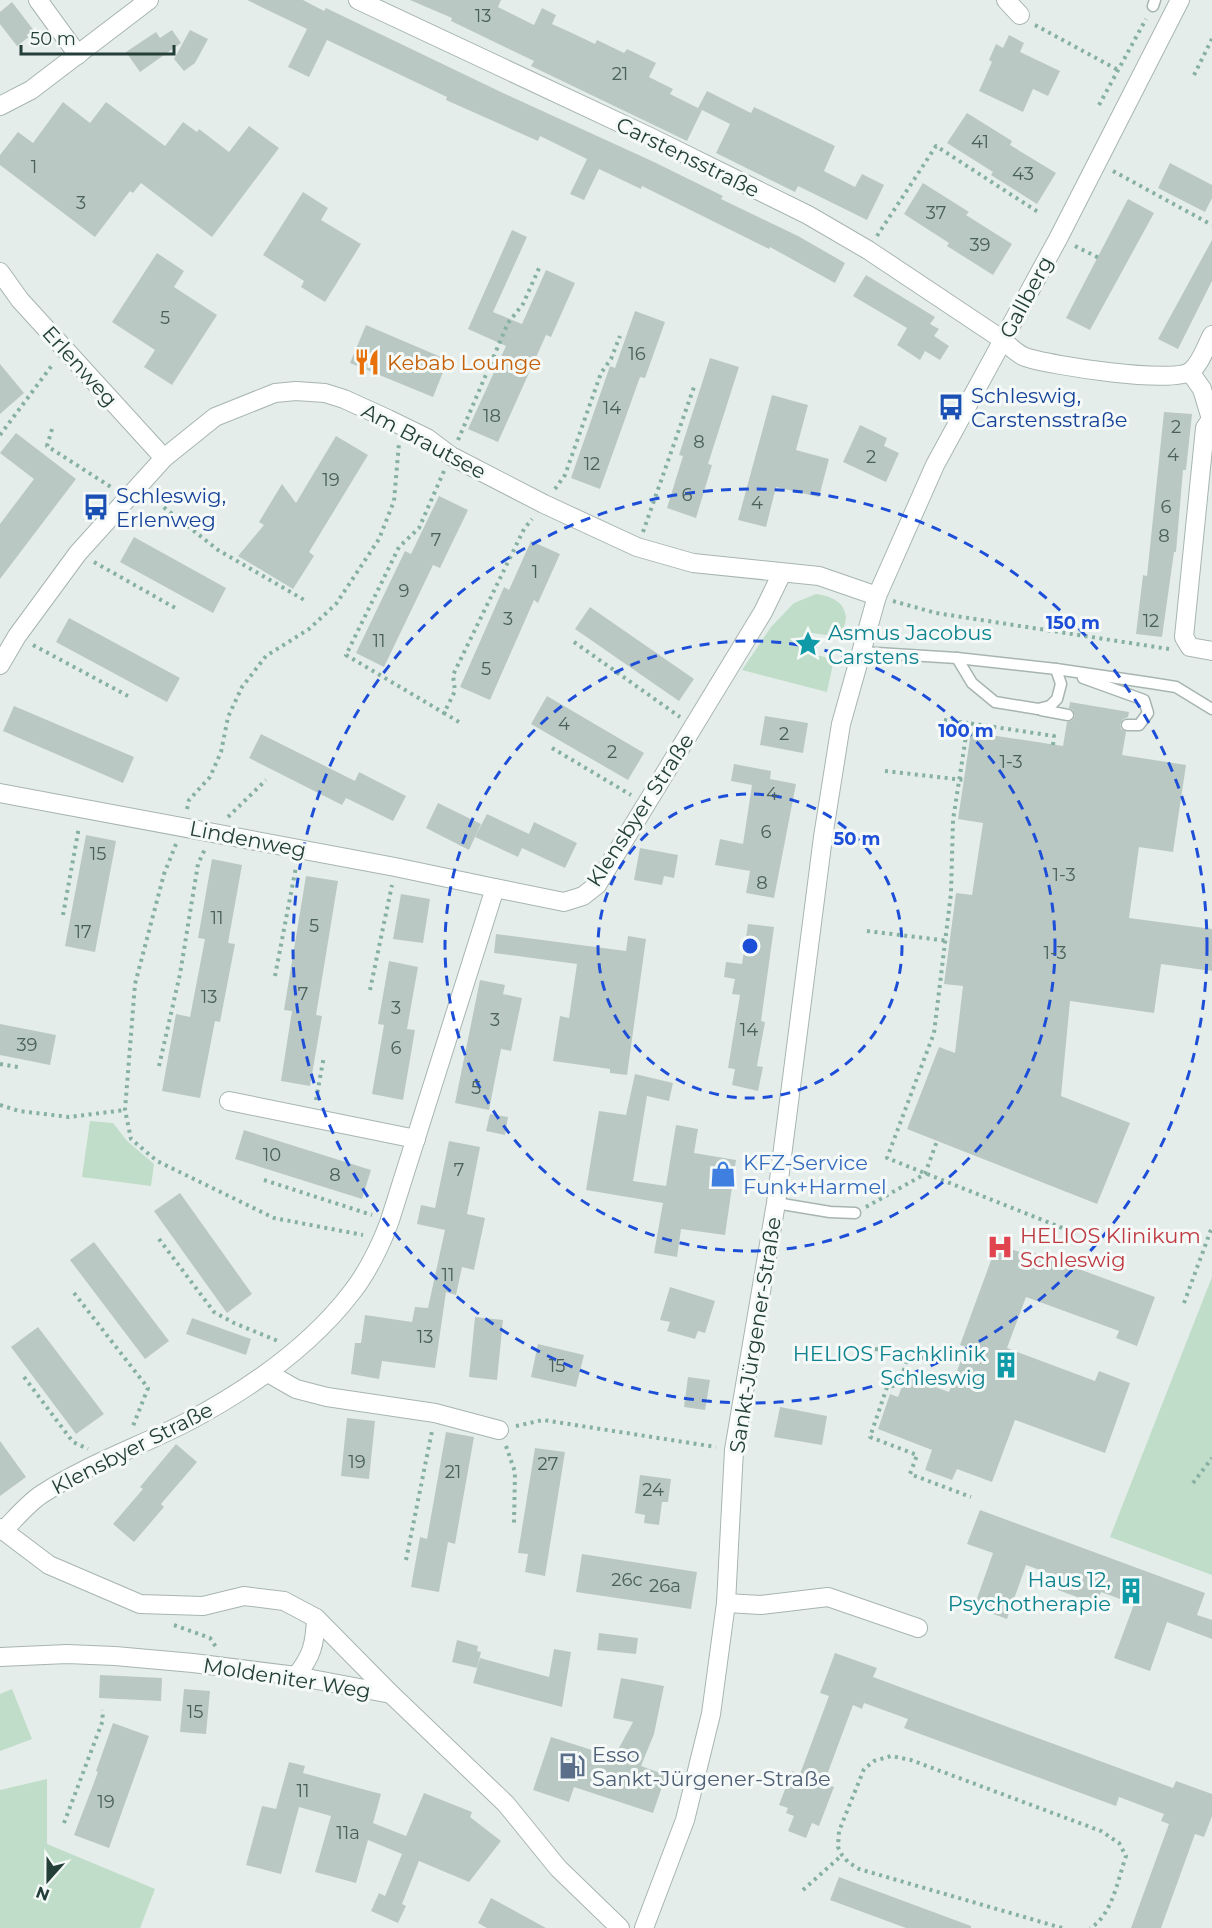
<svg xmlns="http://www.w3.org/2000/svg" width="1212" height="1928" viewBox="0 0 1212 1928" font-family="Montserrat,sans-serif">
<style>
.green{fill:#bfddc8}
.building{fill:#bac8c3}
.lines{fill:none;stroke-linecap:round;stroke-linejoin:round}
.lane-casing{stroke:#a7b5b1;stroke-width:13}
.street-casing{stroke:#a7b5b1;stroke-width:20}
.path{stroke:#87b0a4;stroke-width:4;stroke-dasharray:3 4.5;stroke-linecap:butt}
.lane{stroke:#fff;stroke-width:10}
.street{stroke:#fff;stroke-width:18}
.ring{fill:none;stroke:#1d4ed8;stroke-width:3;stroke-dasharray:10 8}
.labels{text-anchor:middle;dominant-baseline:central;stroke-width:6;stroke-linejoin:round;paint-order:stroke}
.number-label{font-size:18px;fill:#4a615b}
.street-label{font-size:21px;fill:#243f38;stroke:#f5faf8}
.food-label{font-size:21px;fill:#c56008;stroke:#f5faf8;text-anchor:start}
.transit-label{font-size:21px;fill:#164399;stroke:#f5faf8;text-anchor:start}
.culture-label{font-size:21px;fill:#0d838f;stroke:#f5faf8;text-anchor:end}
.shop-label{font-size:21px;fill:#366cbe;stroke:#f5faf8;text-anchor:start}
.health-label{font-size:21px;fill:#be3a42;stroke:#f5faf8;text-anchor:start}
.service-label{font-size:21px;fill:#4e5e75;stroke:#f5faf8;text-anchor:start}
.centre{fill:#1d4ed8;stroke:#f5faf8;stroke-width:3}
.ring-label{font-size:18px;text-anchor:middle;font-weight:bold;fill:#1d4ed8;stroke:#f5faf8;stroke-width:6;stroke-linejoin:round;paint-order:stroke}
</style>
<rect width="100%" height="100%" fill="#e5edea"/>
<g class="green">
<path d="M816,594C829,596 844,600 846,617C846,623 842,631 840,637L805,632L802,652L834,659L827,692L742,670L771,627L794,603Z"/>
<polygon points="90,1121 113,1123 127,1141 154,1164 151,1186 82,1177"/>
<polygon points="1212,1277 1212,1575 1110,1537"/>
<polygon points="12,1689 32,1739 0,1751 0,1694"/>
<polygon points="47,1779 47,1844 155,1889 140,1928 0,1928 0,1790"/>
</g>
<g class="building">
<polygon points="247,0 303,0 324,11 326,8 503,93 654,162 723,196 721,199 798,236 845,263 835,283 770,247 769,249 642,186 641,189 599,169 584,200 570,194 587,159 540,136 538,141 446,100 447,97 327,40 309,77 288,67 307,29"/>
<polygon points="410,0 501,0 498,7 534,25 542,8 556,15 552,24 572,33 595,44 597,40 624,53 627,49 656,63 649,77 673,89 670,94 698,108 707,91 751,113 754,107 835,146 824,171 855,187 862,174 884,185 867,220 798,186 795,192 716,153 730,124 702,110 687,141 531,66 534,61 451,21 452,18"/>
<polygon points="12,2 35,32 17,46 0,24 0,12"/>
<polygon points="172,30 181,43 140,72 126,52 156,32 160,38"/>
<polygon points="190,30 208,39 195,63 184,71 174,59"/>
<polygon points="1009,35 1024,43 1020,52 1060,71 1048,96 1033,89 1023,112 979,91 992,62 989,60 996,44 1003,48"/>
<polygon points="63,102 90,123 106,102 165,146 183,122 197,132 199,129 229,152 249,126 279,148 212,237 141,183 133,193 130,191 95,237 0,165 0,155 18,132 33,143"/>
<polygon points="967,113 1012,141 1010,145 1056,173 1037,204 991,175 993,172 947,143"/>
<polygon points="1170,163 1212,185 1212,198 1205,212 1158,188"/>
<polygon points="923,183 969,212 966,215 1012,244 993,275 947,246 949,243 904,214"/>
<polygon points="303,192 328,208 321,220 361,244 325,302 301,287 304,281 263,255"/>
<polygon points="1128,199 1154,213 1090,330 1066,318"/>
<polygon points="512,230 527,237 493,312 522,324 546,270 575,283 551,337 546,335 498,442 468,429 506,346 468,329"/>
<polygon points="1212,240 1212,281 1178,349 1158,339"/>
<polygon points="157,253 184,271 174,287 217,315 172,385 144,367 155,350 112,322"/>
<polygon points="866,275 935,317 930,324 939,329 934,336 949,346 940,360 925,351 920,360 897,345 907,328 853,296"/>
<polygon points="635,311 665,322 645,378 640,377 600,489 571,478 610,366 615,368"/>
<polygon points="366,325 448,360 433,397 350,363"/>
<polygon points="710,358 739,367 708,464 712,465 696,518 667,508 683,456 679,455"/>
<polygon points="0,364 24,393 0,414"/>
<polygon points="772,395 808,405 796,450 829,459 819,497 776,487 766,527 738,520"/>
<polygon points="1164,412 1192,414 1186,470 1183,470 1176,552 1174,552 1162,637 1136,634 1143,575 1147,576"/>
<polygon points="860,425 887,438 884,446 899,453 886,482 843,462"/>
<polygon points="16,433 76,479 0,579 0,524 34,479 0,453"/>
<polygon points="336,436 368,455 309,552 314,556 293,589 238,556 264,525 259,522 282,484 296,503"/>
<polygon points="439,496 468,510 440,568 433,565 384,667 356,653 405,551 411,554"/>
<polygon points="134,537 226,588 213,613 120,562"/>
<polygon points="531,541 560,554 538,603 534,600 490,700 460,687 504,587 509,590"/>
<polygon points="590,607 694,679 679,701 575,629"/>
<polygon points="69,618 180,678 167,702 56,642"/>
<polygon points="547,696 644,753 628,780 531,724"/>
<polygon points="1070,702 1129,712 1128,717 1123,719 1120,724 1121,729 1126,732 1122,755 1186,765 1173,852 1139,847 1129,918 1212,929 1212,971 1161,964 1154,1013 1070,1001 1061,1096 1130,1123 1097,1204 907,1129 939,1047 955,1053 963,986 944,984 956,893 972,895 983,823 958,819 971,732 1063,746 1067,722 1073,720 1075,716 1073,710 1069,708"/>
<polygon points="14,706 134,757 123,783 3,731"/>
<polygon points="765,716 808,723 803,753 760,745"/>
<polygon points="261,734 355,781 359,772 406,796 393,821 346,798 342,805 249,758"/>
<polygon points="734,764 771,771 770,779 796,784 774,898 746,893 750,871 715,865 720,839 743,844 752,785 731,781"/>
<polygon points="438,803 481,824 469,850 426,828"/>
<polygon points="487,814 529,834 534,822 577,843 565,868 522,848 518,857 475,837"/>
<polygon points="86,835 116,841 95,952 65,946"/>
<polygon points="640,848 678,855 674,878 664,876 662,885 634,880"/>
<polygon points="212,859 242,865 228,943 235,944 220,1022 215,1021 200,1098 162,1091 176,1014 190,1017 205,939 198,938"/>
<polygon points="306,876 338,881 316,1015 322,1016 310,1086 281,1081 292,1011 284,1010"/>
<polygon points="401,894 430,899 423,943 393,939"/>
<polygon points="748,924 774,927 761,1021 765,1022 757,1066 763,1067 758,1091 732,1085 735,1069 728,1068 740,995 732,994 735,979 724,977 726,962 742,964"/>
<polygon points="496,934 626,951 628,936 646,939 627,1075 610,1073 610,1069 553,1061 560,1016 569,1018 577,964 494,953"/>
<polygon points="389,961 418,967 407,1029 415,1030 403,1100 372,1094 384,1025 378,1024"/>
<polygon points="480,980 505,985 503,994 522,998 511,1051 501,1049 489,1110 455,1103"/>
<polygon points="0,1024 56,1035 50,1065 0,1055"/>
<polygon points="635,1074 673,1083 669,1101 647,1096 633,1181 666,1186 676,1125 698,1129 694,1153 736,1160 725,1235 681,1229 677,1257 654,1253 663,1203 586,1190 599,1111 626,1115"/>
<polygon points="490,1114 508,1117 505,1135 486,1131"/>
<polygon points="244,1130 371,1170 362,1199 235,1159"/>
<polygon points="449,1141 480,1147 467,1214 485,1218 474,1270 462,1267 456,1295 446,1292 435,1368 382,1361 379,1379 351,1374 355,1343 361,1343 365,1315 412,1322 415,1307 428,1308 445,1230 417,1224 421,1205 435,1208"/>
<polygon points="180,1193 252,1294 227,1313 154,1211"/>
<polygon points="94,1242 169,1341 145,1359 70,1260"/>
<polygon points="997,1244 1025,1254 1027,1250 1155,1297 1137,1346 1116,1338 1119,1331 1026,1297 1007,1348 1095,1381 1099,1371 1130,1383 1105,1453 1015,1420 992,1482 957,1469 952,1480 925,1470 932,1450 878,1429 890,1394 898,1397 906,1376 949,1392 966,1347 960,1345"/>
<polygon points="670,1287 715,1301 705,1333 698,1331 695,1339 667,1331 670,1322 660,1320"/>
<polygon points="475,1317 503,1320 497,1380 469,1377"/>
<polygon points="192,1318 251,1339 246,1355 186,1334"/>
<polygon points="38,1327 104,1414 76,1434 11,1347"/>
<polygon points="538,1344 584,1355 576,1387 531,1377"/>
<polygon points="688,1377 710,1380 705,1410 684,1407"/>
<polygon points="780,1407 827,1416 822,1445 774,1437"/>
<polygon points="347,1418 375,1421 369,1479 341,1476"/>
<polygon points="446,1432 474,1437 455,1544 448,1542 439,1592 411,1587 420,1537 427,1539"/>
<polygon points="0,1441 26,1477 0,1496"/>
<polygon points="176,1444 197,1462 161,1504 164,1507 134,1542 113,1524 143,1489 140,1487"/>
<polygon points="535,1448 565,1452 545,1576 525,1572 528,1554 518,1553"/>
<polygon points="640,1475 671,1479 668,1502 662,1502 659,1525 644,1523 645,1515 635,1513"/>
<polygon points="980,1510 1205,1593 1197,1615 1212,1620 1212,1639 1167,1622 1150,1671 1114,1658 1134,1604 1101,1592 1096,1604 1058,1590 1062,1578 1026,1565 1007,1619 974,1607 993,1553 967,1544"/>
<polygon points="582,1554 697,1572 691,1609 576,1592"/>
<polygon points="599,1633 638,1638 636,1654 597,1650"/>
<polygon points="457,1640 478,1646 477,1651 481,1652 477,1668 452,1662"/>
<polygon points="554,1649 571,1652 562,1707 473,1683 480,1658 549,1677"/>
<polygon points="835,1653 877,1668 873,1677 1173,1788 1176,1781 1212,1794 1212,1816 1204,1837 1195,1834 1161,1928 1131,1928 1169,1824 1161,1821 1164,1814 1119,1797 1116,1806 904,1728 908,1719 864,1703 862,1709 853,1705 824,1783 834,1787 819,1826 812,1823 806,1838 788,1831 794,1816 786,1813 788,1808 779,1805 792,1771 800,1774 829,1696 820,1693"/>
<polygon points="100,1675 162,1678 161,1701 99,1698"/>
<polygon points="621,1678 664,1686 654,1734 641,1766 666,1775 653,1813 574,1787 569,1802 533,1790 551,1737 614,1757 633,1722 613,1718"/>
<polygon points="184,1689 210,1691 206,1734 180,1732"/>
<polygon points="113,1723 149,1736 109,1848 74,1835 98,1772 96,1771"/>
<polygon points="289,1762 305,1766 303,1773 381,1794 373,1823 406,1836 424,1793 472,1812 470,1817 501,1841 469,1882 419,1861 402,1904 406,1906 398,1923 371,1911 379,1893 385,1896 402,1854 368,1840 356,1883 315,1872 331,1816 299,1807 281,1874 246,1865 262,1806 276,1809"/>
<polygon points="839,1877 971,1926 971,1928 906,1928 830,1900"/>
<polygon points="491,1898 546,1928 487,1928 478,1923"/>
</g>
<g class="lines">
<g class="lane-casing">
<g id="lane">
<polyline points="1153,6 1155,0"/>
<polyline points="861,652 957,658 1056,669 1151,683 1176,687 1212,709"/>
<polyline points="957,658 972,683 995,702 1038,709 1050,706 1057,699 1061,684 1056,669"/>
<polyline points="1083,678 1144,700 1148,713 1139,725 1127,725"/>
<polyline points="1041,710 1068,715"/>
<polyline points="776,1203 830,1212 855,1213"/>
</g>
</g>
<g class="street-casing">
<g id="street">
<polyline points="38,0 78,55"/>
<path d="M358,0L648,136L808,215L868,250L1003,340C1009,346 1017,354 1025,357C1048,365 1174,385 1191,371C1201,363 1206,346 1212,335"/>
<polyline points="1006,0 1020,15"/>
<polyline points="0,106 31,90 149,0"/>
<polyline points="0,272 20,300 164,458"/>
<polyline points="1190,372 1202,389 1211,419 1205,428 1184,637 1190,647 1212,651"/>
<polyline points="0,665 17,636 78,553 164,458 215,417 275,393 296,391 325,393 344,399 388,419 427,438 451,456 544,504 637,547 693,563 819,576 877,596"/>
<polyline points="0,793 395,867 495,888"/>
<polyline points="229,1101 416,1139"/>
<polyline points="268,1373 296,1389 327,1397 435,1413 499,1430"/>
<polyline points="0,1528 49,1565 140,1604 203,1606 244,1596 284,1601 316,1618 391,1694 506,1804 558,1868 620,1928"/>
<path d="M3,1531C15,1519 28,1503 42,1494C88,1464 141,1446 189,1421C249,1389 310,1347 352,1292C367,1273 382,1243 390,1220L495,888L564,902L583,896L597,885L763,612L782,573"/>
<polyline points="726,1603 761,1605 828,1597 918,1628"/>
<polyline points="0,1657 67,1654 115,1656 193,1663 296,1676 391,1694"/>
<path d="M296,1676C312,1656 315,1644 316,1618"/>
<polyline points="644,1928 685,1820 711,1714 726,1603 734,1450 776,1203 823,837 841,724 877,596 935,465 1059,237 1180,0"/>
</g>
</g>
<g class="path">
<polyline points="1035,25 1118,70"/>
<polyline points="1194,75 1212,39"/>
<polyline points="1099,105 1146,19"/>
<polyline points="1113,171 1212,225"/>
<polyline points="877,236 936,146 1038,212"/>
<polyline points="1075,246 1099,258"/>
<polyline points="52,429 47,446 114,489"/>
<polyline points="0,435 53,364"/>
<polyline points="458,440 508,323 523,304 540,266"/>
<polyline points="444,471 419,528 399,547 346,655 444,713"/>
<polyline points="555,489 565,475 601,373 611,359 620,336"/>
<polyline points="152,498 218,550 306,601"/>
<polyline points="643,532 694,387"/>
<polyline points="94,562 177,609"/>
<polyline points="893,601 936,613 1169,649"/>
<polyline points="574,642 680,717"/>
<polyline points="33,645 128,696"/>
<polyline points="944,720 968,723"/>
<polyline points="459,722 444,713 455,691 453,675 524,529 532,519"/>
<polyline points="1053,745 1054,736 968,723 953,820 951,893 934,1033 887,1158 1080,1235"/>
<polyline points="552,748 631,795"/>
<polyline points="885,771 964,780"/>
<polyline points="187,809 189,800 210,777 221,752 228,717 242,687 266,656 309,629 336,604 379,539 394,501 399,443"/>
<polyline points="228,817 266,780"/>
<polyline points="176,844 164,874 135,984 125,1110 131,1139 157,1161 274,1218 363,1235"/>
<polyline points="63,915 79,827"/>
<polyline points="867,931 949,941"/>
<polyline points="275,976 296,867"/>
<polyline points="370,990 392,885"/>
<polyline points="0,1064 18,1067"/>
<polyline points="159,1066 180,974 198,864 205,849"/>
<polyline points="316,1100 324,1056"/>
<polyline points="0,1105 19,1111 69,1117 125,1110"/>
<polyline points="264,1180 372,1215"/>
<polyline points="866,1207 925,1174 937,1141"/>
<polyline points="159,1239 214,1312 234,1323 278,1341"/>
<polyline points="74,1293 148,1388 133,1426"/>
<polyline points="1184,1303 1212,1227"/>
<polyline points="875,1349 909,1354"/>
<polyline points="938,1362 909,1354 899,1385 887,1387 870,1437 917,1455 910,1474 971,1497"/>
<polyline points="24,1377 73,1442 88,1449"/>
<polyline points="516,1426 543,1420 716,1447"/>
<polyline points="506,1446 515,1472 514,1523"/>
<polyline points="1193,1483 1212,1458"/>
<polyline points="406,1560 432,1431"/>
<polyline points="174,1625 210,1638 216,1647"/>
<polyline points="64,1823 103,1720 102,1710"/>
<polyline points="803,1890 842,1855"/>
<path d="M1062,1928L859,1869L848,1862L842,1855L838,1847L839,1831L864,1769L874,1761L891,1756L911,1760L1101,1831L1119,1843L1126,1856C1118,1879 1112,1916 1090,1928"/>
</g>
<use href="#lane" class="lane"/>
<use href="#street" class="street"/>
</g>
<g class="ring">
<circle cx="750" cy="946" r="152"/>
<circle cx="750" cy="946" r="305"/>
<circle cx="750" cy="946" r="457"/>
</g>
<defs>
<g id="restaurant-bare" transform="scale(2.07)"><path d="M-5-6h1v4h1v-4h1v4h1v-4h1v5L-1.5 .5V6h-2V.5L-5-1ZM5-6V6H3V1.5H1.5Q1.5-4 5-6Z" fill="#e8710a" stroke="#f5faf8" stroke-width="2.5" paint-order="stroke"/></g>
<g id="bus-bare" transform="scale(2.07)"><path d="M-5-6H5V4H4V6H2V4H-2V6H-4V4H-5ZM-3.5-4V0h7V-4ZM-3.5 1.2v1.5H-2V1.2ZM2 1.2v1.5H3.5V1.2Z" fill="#1a4fb4" stroke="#f5faf8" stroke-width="2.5" paint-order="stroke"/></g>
<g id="sight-bare" transform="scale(2.07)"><path d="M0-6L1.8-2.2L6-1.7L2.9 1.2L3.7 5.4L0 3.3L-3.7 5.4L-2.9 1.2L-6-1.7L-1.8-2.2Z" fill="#0f9aa8" stroke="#f5faf8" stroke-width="2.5" paint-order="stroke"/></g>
<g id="shop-bare" transform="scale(2.07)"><path d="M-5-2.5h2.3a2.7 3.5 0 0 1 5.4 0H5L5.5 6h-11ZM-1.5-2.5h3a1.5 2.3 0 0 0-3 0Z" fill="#3f7fe0" stroke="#f5faf8" stroke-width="2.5" paint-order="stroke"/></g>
<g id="hospital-bare" transform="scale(2.07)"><path d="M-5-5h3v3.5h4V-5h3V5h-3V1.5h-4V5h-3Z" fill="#e0444e" stroke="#f5faf8" stroke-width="2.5" paint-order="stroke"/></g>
<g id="building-bare" transform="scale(2.07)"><path d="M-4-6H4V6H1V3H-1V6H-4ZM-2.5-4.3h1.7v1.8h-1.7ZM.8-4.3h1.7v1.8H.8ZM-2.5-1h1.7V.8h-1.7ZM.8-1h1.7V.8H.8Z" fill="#0f9aa8" stroke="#f5faf8" stroke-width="2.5" paint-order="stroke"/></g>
<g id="fuel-bare" transform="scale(2.07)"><path d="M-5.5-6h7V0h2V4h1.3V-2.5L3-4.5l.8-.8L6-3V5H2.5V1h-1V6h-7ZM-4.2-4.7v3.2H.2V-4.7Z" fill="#5c6f8a" stroke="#f5faf8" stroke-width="2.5" paint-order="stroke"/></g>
</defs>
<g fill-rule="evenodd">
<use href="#restaurant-bare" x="367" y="362"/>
<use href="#bus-bare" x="951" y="407"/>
<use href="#bus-bare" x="96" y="507"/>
<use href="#sight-bare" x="808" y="644"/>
<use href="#shop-bare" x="723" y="1174"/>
<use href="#hospital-bare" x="1000" y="1247"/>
<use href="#building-bare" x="1006" y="1365"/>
<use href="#building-bare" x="1131" y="1591"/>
<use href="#fuel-bare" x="572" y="1766"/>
</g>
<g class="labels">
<g class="number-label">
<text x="483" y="16">13</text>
<text x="620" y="74">21</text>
<text x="980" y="142">41</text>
<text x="34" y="167">1</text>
<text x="1023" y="174">43</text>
<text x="81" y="203">3</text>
<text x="936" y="213">37</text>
<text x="980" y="245">39</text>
<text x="165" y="318">5</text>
<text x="637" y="354">16</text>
<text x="612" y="408">14</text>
<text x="492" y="416">18</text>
<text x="1176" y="427">2</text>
<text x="699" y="442">8</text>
<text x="1173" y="455">4</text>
<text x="871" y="457">2</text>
<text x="592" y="464">12</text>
<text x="331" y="480">19</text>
<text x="687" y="495">6</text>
<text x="757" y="503">4</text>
<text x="1166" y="507">6</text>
<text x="1164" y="536">8</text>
<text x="436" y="540">7</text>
<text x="535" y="572">1</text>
<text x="404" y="591">9</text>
<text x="508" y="619">3</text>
<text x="1151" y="621">12</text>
<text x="379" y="641">11</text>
<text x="486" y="669">5</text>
<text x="564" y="724">4</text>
<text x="784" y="734">2</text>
<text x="612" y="752">2</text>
<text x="1011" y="762">1-3</text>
<text x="772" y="794">4</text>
<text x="766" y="832">6</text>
<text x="98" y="854">15</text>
<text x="1064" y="875">1-3</text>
<text x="762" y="883">8</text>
<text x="217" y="918">11</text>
<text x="314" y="926">5</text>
<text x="83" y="932">17</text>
<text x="1055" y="953">1-3</text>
<text x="303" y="994">7</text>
<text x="209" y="997">13</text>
<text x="396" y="1008">3</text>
<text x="495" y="1020">3</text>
<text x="749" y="1030">14</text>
<text x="27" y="1045">39</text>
<text x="396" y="1048">6</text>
<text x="476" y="1088">5</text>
<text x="272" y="1155">10</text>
<text x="459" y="1170">7</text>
<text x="335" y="1175">8</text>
<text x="448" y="1275">11</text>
<text x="425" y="1337">13</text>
<text x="557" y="1366">15</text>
<text x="357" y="1462">19</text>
<text x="548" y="1464">27</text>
<text x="453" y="1472">21</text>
<text x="653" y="1490">24</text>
<text x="627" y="1580">26c</text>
<text x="665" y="1586">26a</text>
<text x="195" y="1712">15</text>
<text x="303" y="1791">11</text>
<text x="106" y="1802">19</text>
<text x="348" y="1833">11a</text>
</g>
<g class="street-label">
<text transform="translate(688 157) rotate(26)">Carstensstraße</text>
<text transform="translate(1026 297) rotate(-62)">Gallberg</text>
<text transform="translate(80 366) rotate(48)">Erlenweg</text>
<text transform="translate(424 441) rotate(28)">Am Brautsee</text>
<text transform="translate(640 810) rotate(-57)">Klensbyer Straße</text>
<text transform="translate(248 839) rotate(11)">Lindenweg</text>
<text transform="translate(755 1335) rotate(-81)">Sankt-Jürgener-Straße</text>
<text transform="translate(132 1448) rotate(-27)">Klensbyer Straße</text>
<text transform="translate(287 1678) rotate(9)">Moldeniter Weg</text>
</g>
<g class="food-label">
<text x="387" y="362">Kebab Lounge</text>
</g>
<g class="transit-label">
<text x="971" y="395">Schleswig,<tspan x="971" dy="24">Carstensstraße</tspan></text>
<text x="116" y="495">Schleswig,<tspan x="116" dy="24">Erlenweg</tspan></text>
</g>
<g class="culture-label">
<text x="828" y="632" text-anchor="start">Asmus Jacobus<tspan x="828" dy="24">Carstens</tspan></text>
<text x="986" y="1353">HELIOS Fachklinik<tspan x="986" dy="24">Schleswig</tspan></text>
<text x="1111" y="1579">Haus 12,<tspan x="1111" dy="24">Psychotherapie</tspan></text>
</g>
<g class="shop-label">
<text x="743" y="1162">KFZ-Service<tspan x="743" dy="24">Funk+Harmel</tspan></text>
</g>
<g class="health-label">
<text x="1020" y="1235">HELIOS Klinikum<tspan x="1020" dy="24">Schleswig</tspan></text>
</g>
<g class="service-label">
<text x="592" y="1754">Esso<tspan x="592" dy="24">Sankt-Jürgener-Straße</tspan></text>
</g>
</g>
<circle cx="750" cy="946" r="9" class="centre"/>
<g class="ring-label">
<text x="1073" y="629">150 m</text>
<text x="966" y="737">100 m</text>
<text x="857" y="845">50 m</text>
</g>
<g transform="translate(48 1880) rotate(201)" stroke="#f5faf8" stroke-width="4.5" paint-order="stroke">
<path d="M0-4.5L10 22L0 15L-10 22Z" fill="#243f38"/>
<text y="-9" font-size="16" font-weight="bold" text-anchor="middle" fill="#243f38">N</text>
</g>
<path d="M21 45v9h153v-9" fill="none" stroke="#243f38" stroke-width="3"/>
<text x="30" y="45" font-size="18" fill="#243f38" stroke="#f5faf8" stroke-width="4.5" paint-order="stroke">50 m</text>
</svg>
